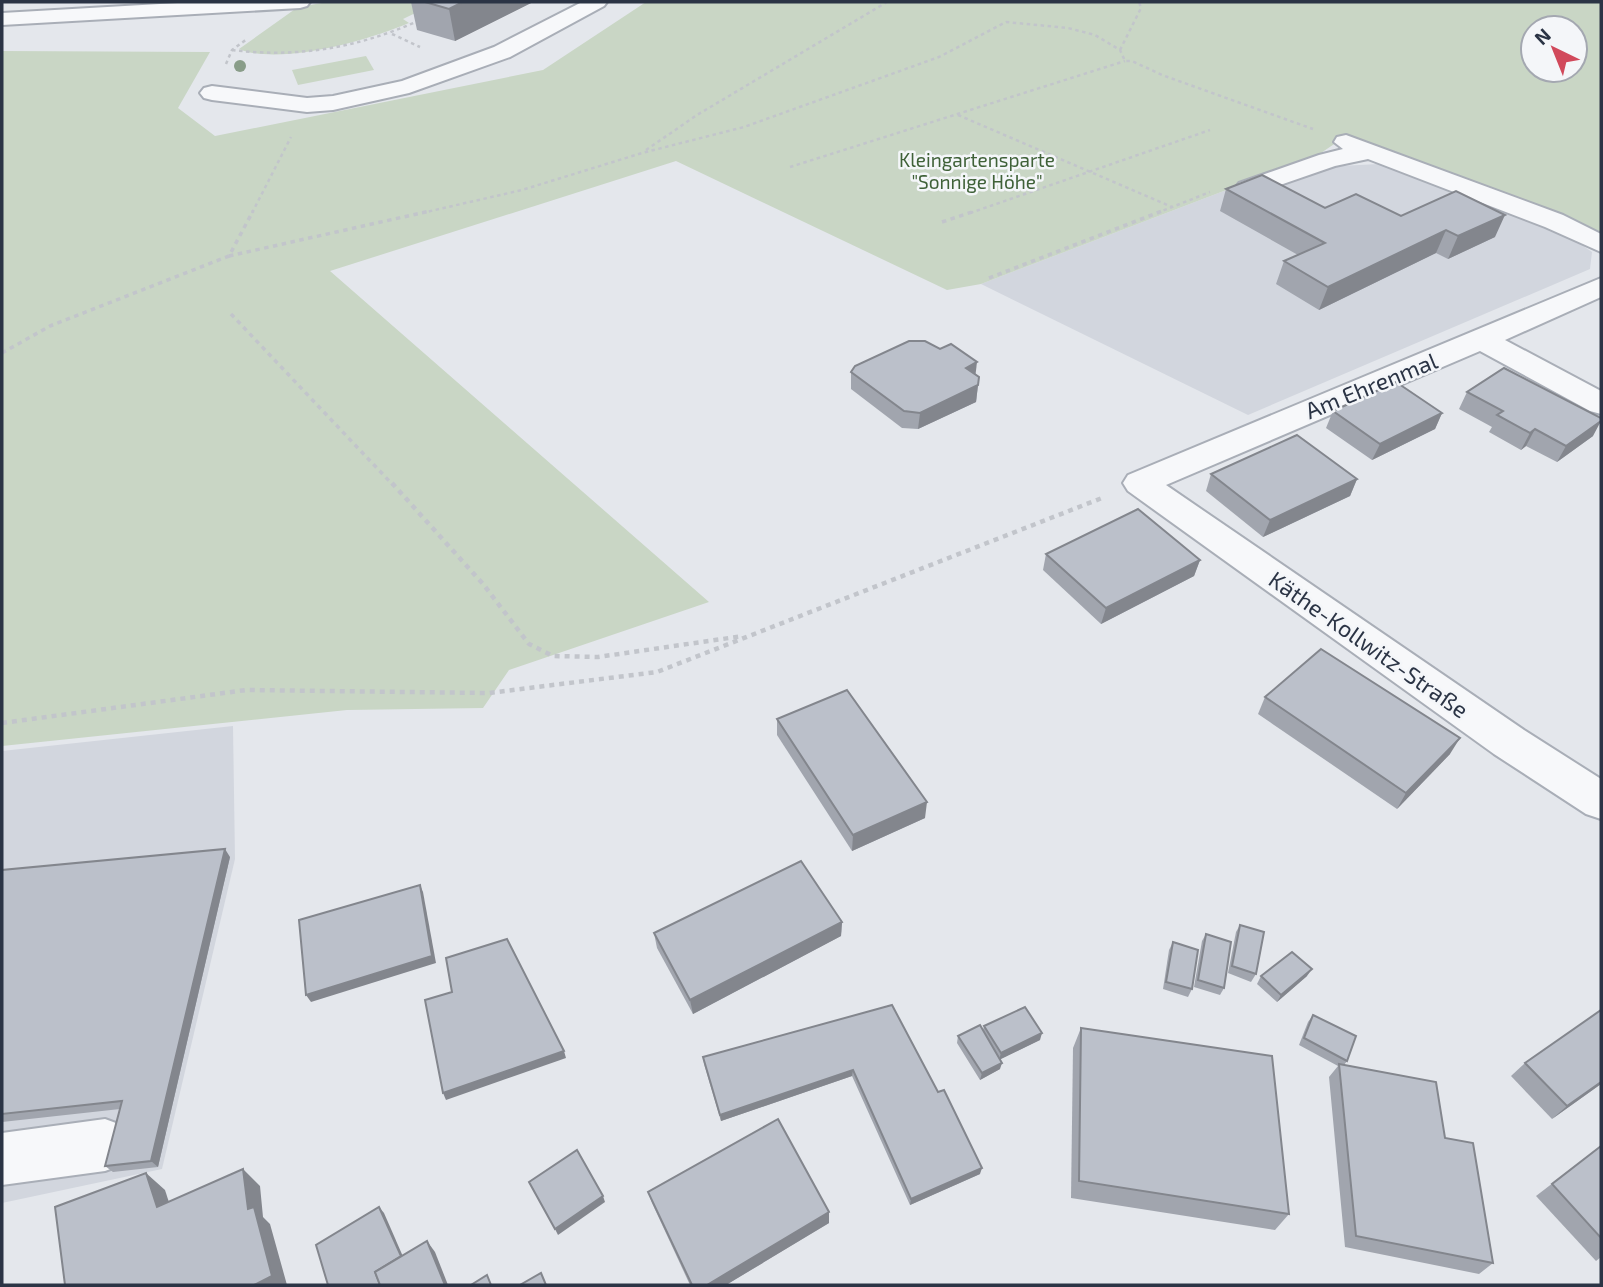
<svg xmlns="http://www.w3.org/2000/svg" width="1603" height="1287" viewBox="0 0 1603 1287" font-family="'Exo 2',sans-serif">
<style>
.built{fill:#d2d6de}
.green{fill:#c9d6c5;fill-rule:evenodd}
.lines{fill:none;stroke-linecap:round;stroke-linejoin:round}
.minor-casing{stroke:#a9aeb7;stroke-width:4}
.path-far2{stroke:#c2c5cb;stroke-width:2.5;stroke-dasharray:3.5 3.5;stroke-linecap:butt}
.path-far1{stroke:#c2c5cb;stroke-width:3.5;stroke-dasharray:4.5 4.5;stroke-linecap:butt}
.path{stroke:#c2c5cb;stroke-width:4.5;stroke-dasharray:5 5;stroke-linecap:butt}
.minor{fill:#f7f8fa;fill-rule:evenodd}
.tree{fill:#899d89}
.wall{fill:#a1a5ae}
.shaded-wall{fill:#83868d}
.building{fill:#bbc0ca;stroke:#83868d;stroke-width:2}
.labels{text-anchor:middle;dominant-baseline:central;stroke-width:5;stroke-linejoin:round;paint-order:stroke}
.far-park-label{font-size:19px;fill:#3f6138;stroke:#f4f6f9}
.street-label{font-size:23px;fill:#2b3445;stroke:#f4f6f9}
</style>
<rect width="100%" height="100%" fill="#e4e7ec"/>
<g class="built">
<polygon points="1318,155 1339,166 1379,164 1406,169 1443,184 1449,192 1491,213 1504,212 1570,237 1592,252 1590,269 1248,415 981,284"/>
<polygon points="233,726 235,859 162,1169 2,1203 2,751"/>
</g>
<g class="green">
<path d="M328,2H438L403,19L409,23C369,40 280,66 239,49L298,7Z"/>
<path d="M646,2H1601V232L1346,136L1318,155L981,284L947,290L676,161L330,271L709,602L509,670L483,708L347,710L2,746V51L210,52L178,108L215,136L543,70ZM1533,28H1575V70H1533Z"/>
<polygon points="366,56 374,70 298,85 292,70"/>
</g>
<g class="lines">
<g class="minor-casing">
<g id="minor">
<polygon points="195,2 310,2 307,6 300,8 2,25 2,13"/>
<polygon points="582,2 607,2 604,6 510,57 409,93 333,110 307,112 212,100 204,98 200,93 204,88 212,86 307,98 333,96 402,81 494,47"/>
<polygon points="1346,135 1563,215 1601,234 1601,252 1545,227 1368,159 1335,166 1248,196 1239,193 1235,188 1239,183 1319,155 1343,149 1334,142 1337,137"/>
<polygon points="1601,278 1601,297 1505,340 1601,391 1601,414 1590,411 1480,351 1166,485 1524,730 1601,779 1601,819 1586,814 1494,754 1128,491 1123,483 1128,475"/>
<polygon points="105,1119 124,1126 131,1145 124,1164 105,1171 2,1185 2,1133"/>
</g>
</g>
<g class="path-far2">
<polyline points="392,34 420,47"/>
<path d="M232,50C298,58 357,48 418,21"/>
<polyline points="1120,50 1141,8 1139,2"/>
<polyline points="226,64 232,50 247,39"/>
<polyline points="958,115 1172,207"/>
<polyline points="646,150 697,115 887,2"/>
<polyline points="790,167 1125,61"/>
<polyline points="252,213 291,137"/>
<polyline points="422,213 522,190 642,153 744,127 939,57 1006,22 1068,28 1095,35 1120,50 1125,61 1132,61 1162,75 1313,129"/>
<polyline points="970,213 1210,130"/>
<polyline points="1157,213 1210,192"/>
</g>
<g class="path-far1">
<polyline points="942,222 975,211"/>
<polyline points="229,256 430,211"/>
<polyline points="989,278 1162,211"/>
<polyline points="231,314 393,485"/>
<polyline points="2,353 50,326 229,256 253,211"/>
</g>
<g class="path">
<polyline points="392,483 483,584 529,644 553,656 598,657 743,636"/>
<polyline points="2,723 246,690 489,693 657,672 1102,498"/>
</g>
<use href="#minor" class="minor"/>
</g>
<circle class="tree" cx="240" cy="66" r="6"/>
<g class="wall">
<polygon points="411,2 533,2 455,41 417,30"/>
<polygon points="1226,189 1325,208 1401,216 1495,237 1448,259 1436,253 1319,310 1276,284 1284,261 1298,255 1220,211"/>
<polygon points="851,372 976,375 979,377 976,402 918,429 902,428 851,389"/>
<polygon points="1467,392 1593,436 1557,462 1526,446 1521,450 1489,432 1492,427 1459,409"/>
<polygon points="1333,411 1442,413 1435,429 1372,460 1326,428"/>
<polygon points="1211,474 1357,479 1350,496 1263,537 1206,491"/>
<polygon points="1046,554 1200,560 1194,576 1101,624 1043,570"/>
<polygon points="1265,697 1450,754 1397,809 1258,714"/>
<polygon points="777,719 925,818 852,851 777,735"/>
<polygon points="230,857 158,1167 113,1172 105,1166 120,1109 2,1122 2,870"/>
<polygon points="842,922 841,936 693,1014 657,948 654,933"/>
<polygon points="1240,925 1256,974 1251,982 1228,973 1236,932"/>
<polygon points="1206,934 1224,988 1220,995 1194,987 1202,941"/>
<polygon points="1173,942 1192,989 1188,997 1163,989 1169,950"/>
<polygon points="1261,976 1307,976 1277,1002 1257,984"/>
<polygon points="892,1005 938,1092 980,1174 910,1205 852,1076 721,1121 704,1064 703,1057"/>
<polygon points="1313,1015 1347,1061 1344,1065 1445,1138 1493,1263 1479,1274 1345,1247 1329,1077 1338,1066 1299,1045 1308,1022"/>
<polygon points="984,1026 1040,1040 1000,1059 1000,1069 980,1080 957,1043 958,1036 983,1030"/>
<polygon points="1081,1028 1289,1214 1275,1230 1071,1198 1073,1048"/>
<polygon points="1525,1063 1601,1084 1552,1119 1511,1076"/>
<polygon points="1601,1146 1601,1257 1596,1261 1536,1196"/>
<polygon points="648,1192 829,1212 829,1223 726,1285 690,1285 652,1203"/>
</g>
<g class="shaded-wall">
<polygon points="463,2 533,2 455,41 449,9"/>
<polygon points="1505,215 1495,237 1448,259 1458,236"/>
<polygon points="1446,230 1436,253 1319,310 1328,287"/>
<polygon points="977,362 975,379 966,368"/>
<polygon points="978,385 976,402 918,429 920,413"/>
<polygon points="1442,413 1435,429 1372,460 1380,444"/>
<polygon points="1601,421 1593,436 1557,462 1566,446"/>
<polygon points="1535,429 1526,446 1521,450 1530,433"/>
<polygon points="1357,479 1350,496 1263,537 1270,520"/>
<polygon points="1200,560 1194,576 1101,624 1106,608"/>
<polygon points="1460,738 1450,754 1397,809 1406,793"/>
<polygon points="927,802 925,818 852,851 853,835"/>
<polygon points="225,849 230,857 158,1167 151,1161"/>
<polygon points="420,885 423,892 436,963 311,1002 306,995"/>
<polygon points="842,922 841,936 693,1014 690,1000"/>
<polygon points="1312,969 1307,976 1277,1002 1281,995"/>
<polygon points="1042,1033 1040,1040 999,1060 1001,1053"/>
<polygon points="564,1051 566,1058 446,1100 443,1093"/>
<polygon points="1002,1063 1000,1069 980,1080 982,1073"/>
<polygon points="853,1070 852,1076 721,1121 720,1115"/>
<polygon points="1601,1082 1601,1084 1552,1119 1567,1106"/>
<polygon points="982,1168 980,1174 910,1205 911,1199"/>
<polygon points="243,1169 260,1186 263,1217 270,1224 287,1285 254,1285 248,1209"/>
<polygon points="146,1173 165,1190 176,1224 157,1207"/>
<polygon points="603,1196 605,1202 558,1235 555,1229"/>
<polygon points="379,1207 384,1213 408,1268 385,1282"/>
<polygon points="829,1212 829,1223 726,1285 707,1285"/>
<polygon points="427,1241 435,1252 448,1285 445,1285"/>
</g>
<g class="building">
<polygon points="425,2 463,2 449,9"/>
<polygon points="1262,175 1325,208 1356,194 1401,216 1456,191 1505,215 1458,236 1446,230 1328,287 1284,261 1325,243 1226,189"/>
<polygon points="909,341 925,341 940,349 951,344 977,362 966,368 979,377 978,385 920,413 904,411 851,372 855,366"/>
<polygon points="1504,368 1601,418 1601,421 1566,446 1535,429 1530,433 1497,415 1503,411 1467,392"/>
<polygon points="1396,382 1442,413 1380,444 1333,411"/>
<polygon points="1297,435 1357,479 1270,520 1211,474"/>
<polygon points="1138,509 1200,560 1106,608 1046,554"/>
<polygon points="1321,649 1460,738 1406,793 1265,697"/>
<polygon points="847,690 927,802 853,835 777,719"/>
<polygon points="225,849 151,1161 105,1166 122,1101 2,1114 2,870"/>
<polygon points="801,861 842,922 690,1000 654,933"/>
<polygon points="420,885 432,956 306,995 299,920"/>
<polygon points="1240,925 1264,932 1256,974 1232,966"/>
<polygon points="1206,934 1231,942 1224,988 1198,980"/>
<polygon points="507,939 564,1051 443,1093 425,1000 452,992 446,958"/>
<polygon points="1173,942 1198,950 1192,989 1166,982"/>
<polygon points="1292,952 1312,969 1281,995 1261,976"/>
<polygon points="892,1005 938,1092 944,1090 982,1168 911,1199 853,1070 720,1115 703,1057"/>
<polygon points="1025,1007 1042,1033 1001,1053 984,1026"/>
<polygon points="1601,1010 1601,1082 1567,1106 1525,1063"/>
<polygon points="1313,1015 1356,1036 1347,1061 1304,1038"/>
<polygon points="980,1025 1002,1063 982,1073 958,1036"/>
<polygon points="1081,1028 1272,1056 1289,1214 1079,1181"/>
<polygon points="1339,1064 1436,1082 1445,1138 1473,1143 1493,1263 1356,1236"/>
<polygon points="778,1119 829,1212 707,1285 692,1285 648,1192"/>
<polygon points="1601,1146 1601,1238 1552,1184"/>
<polygon points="577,1150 603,1196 555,1229 529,1182"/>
<polygon points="243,1169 248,1209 254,1207 272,1276 254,1285 65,1285 55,1207 146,1173 157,1207"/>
<polygon points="379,1207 401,1256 375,1272 380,1285 328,1285 316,1245"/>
<polygon points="427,1241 445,1285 380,1285 375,1272"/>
<polygon points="541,1273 546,1285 520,1285"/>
<polygon points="487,1275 491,1285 471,1285"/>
</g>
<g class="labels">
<g class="far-park-label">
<text x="977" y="159">Kleingartensparte<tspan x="977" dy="22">"Sonnige Höhe"</tspan></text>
</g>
<g class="street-label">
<text transform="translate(1371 385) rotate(-22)">Am Ehrenmal</text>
<text transform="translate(1369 644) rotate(35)">Käthe-Kollwitz-Straße</text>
</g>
</g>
<rect width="1603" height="1287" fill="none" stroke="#2b3445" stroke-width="7"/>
<g transform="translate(1554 49) rotate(317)"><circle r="33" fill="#f4f6f9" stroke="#a4a8b1" stroke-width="2"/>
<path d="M0-5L12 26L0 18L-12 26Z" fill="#d1495b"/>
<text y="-10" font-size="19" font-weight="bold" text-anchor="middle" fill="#2b3445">N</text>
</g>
</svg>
